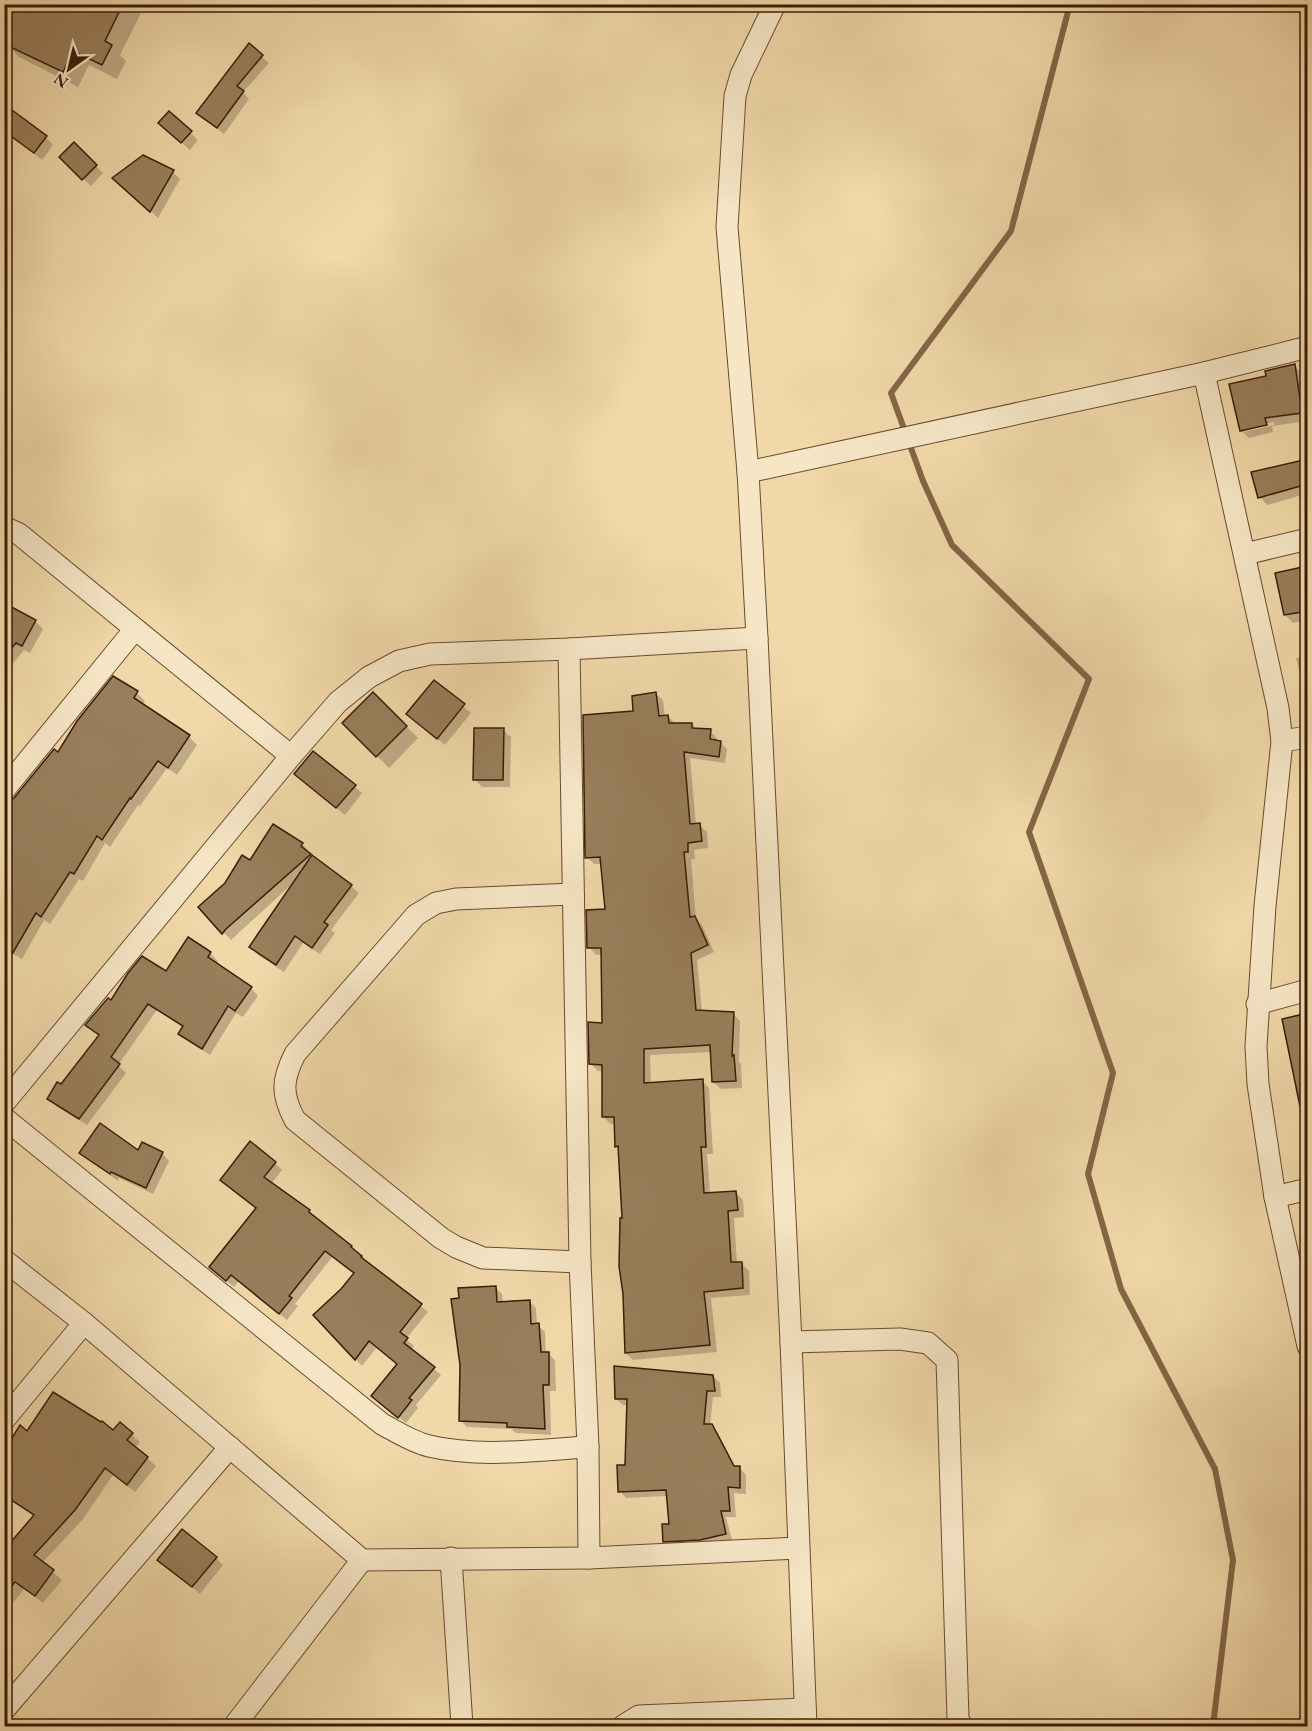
<svg xmlns="http://www.w3.org/2000/svg" width="1312" height="1731" viewBox="0 0 1312 1731" font-family="'EB Garamond',serif">
<style>
.shadow{fill:#0003;fill-rule:evenodd}
.lines{fill:none;stroke-linecap:round;stroke-linejoin:round}
.stream{stroke:#836647;stroke-width:6}
.building{fill:#997e5b;stroke:#3a1c07;stroke-width:1.5}
.minor-casing{stroke:#684b2f;stroke-width:23}
.minor{stroke:#f6e6c6;stroke-width:21}
</style>
<rect width="100%" height="100%" fill="#f1d8a8"/>
<filter id="stains"><feTurbulence type="fractalNoise" baseFrequency=".00333" numOctaves="4"/><feColorMatrix values="0 0 0 0 .2 0 0 0 0 .09 0 0 0 0 .02 0 0 0 .5 -.17"/></filter>
<radialGradient id="worn" r=".72"><stop offset=".6" stop-color="#630" stop-opacity="0"/><stop offset="1" stop-color="#630" stop-opacity=".3"/></radialGradient>
<g class="shadow">
<polygon points="4,4 139,4 143,9 120,55 126,61 117,79 89,65 78,87 19,57 4,42 9,32 4,27"/>
<polygon points="249,45 269,63 243,92 249,99 224,134 198,113"/>
<polygon points="169,113 198,140 190,150 168,130"/>
<polygon points="4,130 46,137 53,145 42,160"/>
<polygon points="74,144 103,173 91,186 61,157"/>
<polygon points="173,172 180,179 158,218 122,185"/>
<path d="M1294,366L1302,373V376L1308,375V421L1272,426L1273,432L1249,438L1241,430L1268,377ZM1274,422V425L1244,432V429Z"/>
<polygon points="1308,461 1308,497 1304,497 1302,495 1267,505 1260,497"/>
<polygon points="1303,568 1308,573 1308,620 1293,623 1285,615"/>
<polygon points="4,605 35,621 43,629 30,653 24,650 4,674"/>
<polygon points="1308,655 1308,690 1303,686 1296,658"/>
<polygon points="434,682 471,713 445,745 416,722"/>
<polygon points="137,693 145,701 142,705 189,737 197,745 177,775 167,768 140,806 138,805 110,847 105,843 83,881 79,879 50,924 44,920 22,959 4,949 15,799 58,755"/>
<polygon points="655,693 663,700 665,717 668,716 675,724 692,724 698,730 710,731 717,738 717,742 720,742 727,749 725,763 690,758 696,825 699,825 707,832 708,848 694,850 695,859 691,859 696,919 702,925 714,952 697,960 702,1012 733,1014 740,1021 739,1062 741,1064 742,1088 721,1089 713,1082 712,1052 650,1055 651,1085 702,1081 709,1088 713,1154 707,1154 710,1194 735,1192 743,1200 744,1217 734,1218 737,1263 741,1263 749,1271 750,1295 711,1298 717,1352 633,1360 626,1353 624,1220 620,1149 617,1146 616,1123 611,1124 603,1117 604,1071 598,1071 591,1064 603,1024 602,954 596,955 589,947 606,911 602,864 594,864 587,857 634,712"/>
<polygon points="373,694 418,738 389,768 344,723"/>
<polygon points="503,730 511,737 510,787 482,787 474,779"/>
<polygon points="296,774 354,786 362,793 345,815"/>
<polygon points="302,844 309,852 308,854 312,857 351,886 359,893 331,930 335,933 320,954 303,943 284,972 258,955 251,947 292,884 231,940 200,907 250,862"/>
<polygon points="210,953 218,961 216,964 251,988 258,996 243,1017 236,1013 210,1055 188,1041 180,1034 184,1028 157,1010 118,1065 126,1073 87,1125 56,1106 49,1098 61,1086 100,1036 87,1025 111,1002 167,973"/>
<polygon points="1308,1015 1308,1141 1305,1138 1295,1087 1298,1086"/>
<polygon points="81,1152 162,1153 169,1161 153,1194 119,1178 118,1181 89,1160"/>
<polygon points="275,1163 282,1170 271,1184 309,1211 358,1255 428,1312 406,1339 414,1346 411,1350 441,1375 416,1405 418,1408 406,1423 380,1403 398,1364 377,1347 362,1366 315,1315 342,1290 355,1274 333,1256 295,1304 298,1306 287,1320 239,1281 234,1287 211,1267 257,1209 222,1180"/>
<polygon points="495,1287 502,1294 503,1303 529,1301 536,1308 537,1325 545,1332 546,1354 549,1354 555,1360 556,1391 550,1391 551,1435 516,1433 511,1429 467,1427 460,1420"/>
<polygon points="713,1376 720,1383 721,1397 713,1397 710,1425 718,1433 736,1468 740,1468 746,1475 746,1494 734,1493 736,1517 726,1517 732,1540 707,1546 672,1548 665,1541 670,1525 668,1496 626,1498 620,1491 626,1466 628,1405 623,1405 616,1399"/>
<polygon points="120,1424 140,1442 135,1448 156,1466 135,1492 113,1475 83,1519 42,1563 62,1580 43,1603 24,1589 4,1614 4,1537 12,1542 35,1517 4,1496 4,1461 27,1433 114,1433"/>
<polygon points="216,1558 223,1565 200,1594 167,1567"/>
</g>
<g class="lines">
<polyline class="stream" points="1070,4 1011,231 891,393 923,481 952,545 1089,679 1029,832 1113,1073 1088,1174 1121,1289 1215,1469 1233,1560 1213,1726"/>
</g>
<g class="building">
<polygon points="4,4 123,4 105,41 112,45 102,65 73,51 63,72 4,44 4,38 10,26 4,23"/>
<polygon points="249,43 263,55 237,86 244,91 217,128 196,113"/>
<polygon points="12,110 47,136 34,153 4,131 4,120"/>
<polygon points="169,111 192,131 181,143 158,123"/>
<polygon points="74,142 97,165 82,180 59,157"/>
<polygon points="143,155 174,170 150,212 112,178"/>
<polygon points="1295,364 1302,413 1265,418 1267,425 1240,431 1229,384 1266,376 1265,371"/>
<polygon points="1308,459 1308,484 1258,498 1251,472"/>
<polygon points="1303,567 1308,586 1308,611 1284,615 1275,573"/>
<polygon points="4,603 36,620 22,646 16,643 4,657"/>
<polygon points="113,676 138,691 134,698 190,735 168,768 158,761 131,799 130,798 102,840 97,836 74,874 70,872 41,917 36,913 4,968 4,805 14,798 54,749 58,752 77,721"/>
<polygon points="434,680 465,704 437,739 406,714"/>
<polygon points="373,692 407,726 376,757 342,723"/>
<polygon points="656,692 659,716 668,715 669,723 692,723 692,728 711,729 710,739 721,741 719,757 684,752 690,824 700,823 702,841 688,843 688,852 684,852 690,917 695,916 708,945 691,953 696,1010 734,1012 732,1056 734,1055 736,1081 712,1082 710,1045 644,1049 644,1083 703,1079 706,1147 701,1147 704,1193 736,1191 738,1210 728,1211 731,1262 742,1262 743,1288 704,1292 710,1345 625,1353 623,1294 619,1266 620,1218 622,1218 618,1146 615,1147 614,1117 602,1117 602,1065 589,1064 588,1022 602,1023 601,948 587,948 586,910 605,909 600,857 585,858 583,715 633,711 632,696"/>
<polygon points="474,728 504,728 503,780 473,780"/>
<polygon points="313,751 356,785 336,808 294,774"/>
<polygon points="273,824 303,843 301,846 311,854 226,929 222,934 198,907 225,883 242,855 250,860"/>
<polygon points="312,855 352,885 324,922 328,925 312,948 295,936 276,965 249,947"/>
<polygon points="188,937 211,952 208,957 252,987 235,1011 228,1006 202,1049 178,1034 183,1026 148,1004 111,1057 120,1064 79,1119 47,1099 57,1082 61,1084 99,1035 85,1025 108,998 111,1000 128,973 142,956 166,971"/>
<polygon points="1308,1013 1308,1105 1300,1106 1282,1019"/>
<polygon points="100,1123 138,1150 142,1142 163,1152 146,1188 111,1172 110,1174 79,1153"/>
<polygon points="250,1141 276,1162 264,1177 310,1210 309,1212 352,1246 351,1247 362,1256 361,1257 422,1304 400,1332 408,1338 404,1343 435,1367 409,1398 412,1400 398,1418 371,1396 397,1364 369,1341 355,1360 313,1315 341,1289 354,1273 325,1251 289,1296 292,1298 279,1314 231,1275 226,1281 209,1267 256,1208 220,1180"/>
<polygon points="496,1286 497,1302 530,1300 531,1324 539,1323 541,1352 549,1352 549,1385 543,1385 545,1429 507,1427 507,1423 459,1421 460,1365 451,1299 459,1298 458,1288"/>
<polygon points="614,1366 713,1375 715,1391 707,1391 704,1424 712,1424 734,1466 740,1466 740,1488 728,1487 730,1511 721,1511 726,1534 700,1540 663,1542 662,1524 669,1524 666,1490 618,1492 617,1465 625,1465 627,1399 615,1399"/>
<polygon points="53,1392 101,1422 102,1421 113,1430 120,1422 133,1433 127,1440 148,1457 127,1485 105,1468 75,1510 34,1555 54,1570 35,1596 15,1582 4,1596 4,1550 34,1515 4,1495 4,1451 20,1425 27,1431"/>
<polygon points="182,1529 217,1557 192,1587 157,1560"/>
</g>
<g class="lines">
<g class="minor-casing">
<g id="minor">
<polyline points="775,4 741,75 735,96 727,227 748,472 757,638 791,1342 806,1726"/>
<polyline points="1204,373 1278,708 1282,741 1265,906 1256,1046 1258,1084 1275,1197 1308,1346"/>
<polyline points="748,472 1204,373 1308,347"/>
<polyline points="4,527 19,534 291,756"/>
<polyline points="1245,554 1308,539"/>
<polyline points="569,649 580,1262 588,1447 589,1558 798,1548"/>
<polyline points="1282,741 1308,737"/>
<polyline points="4,790 135,629"/>
<path d="M573,894L456,899L436,903L416,915L295,1054C282,1080 281,1094 295,1120L441,1238L456,1247L483,1258L580,1262"/>
<polyline points="1257,1004 1308,990"/>
<polyline points="4,1103 291,756 338,702 369,677 399,661 430,654 569,649 757,638"/>
<path d="M4,1118L382,1424C397,1432 412,1442 429,1446C480,1458 535,1450 588,1447"/>
<polyline points="1275,1197 1308,1189"/>
<polyline points="4,1260 84,1323 362,1560 589,1558"/>
<polyline points="791,1342 900,1339 928,1343 947,1360 958,1718 961,1726"/>
<polyline points="4,1420 84,1323"/>
<polyline points="451,1558 462,1726"/>
<polyline points="4,1710 230,1447"/>
<polyline points="234,1726 362,1560"/>
<polyline points="623,1726 639,1716 805,1709"/>
</g>
</g>
<use href="#minor" class="minor"/>
</g>
<rect width="1312" height="1731" fill="none" stroke="#f1d8a8" stroke-width="24"/>
<rect x="6" y="6" width="1300" height="1719" fill="none" stroke="#3a1c07" stroke-width="3"/>
<rect x="12" y="12" width="1288" height="1707" fill="none" stroke="#3a1c07" stroke-width="1.5"/>
<g transform="translate(69 69) rotate(214)" stroke="#f6e6c6" stroke-width="4.5" paint-order="stroke">
<path d="M0-4.5L10 22L0 15L-10 22Z" fill="#3a1c07"/>
<text y="-9" font-size="16" font-weight="bold" text-anchor="middle" fill="#3a1c07">N</text>
</g>
<rect width="100%" height="100%" filter="url(#stains)"/>
<rect width="100%" height="100%" fill="url(#worn)"/>
</svg>
